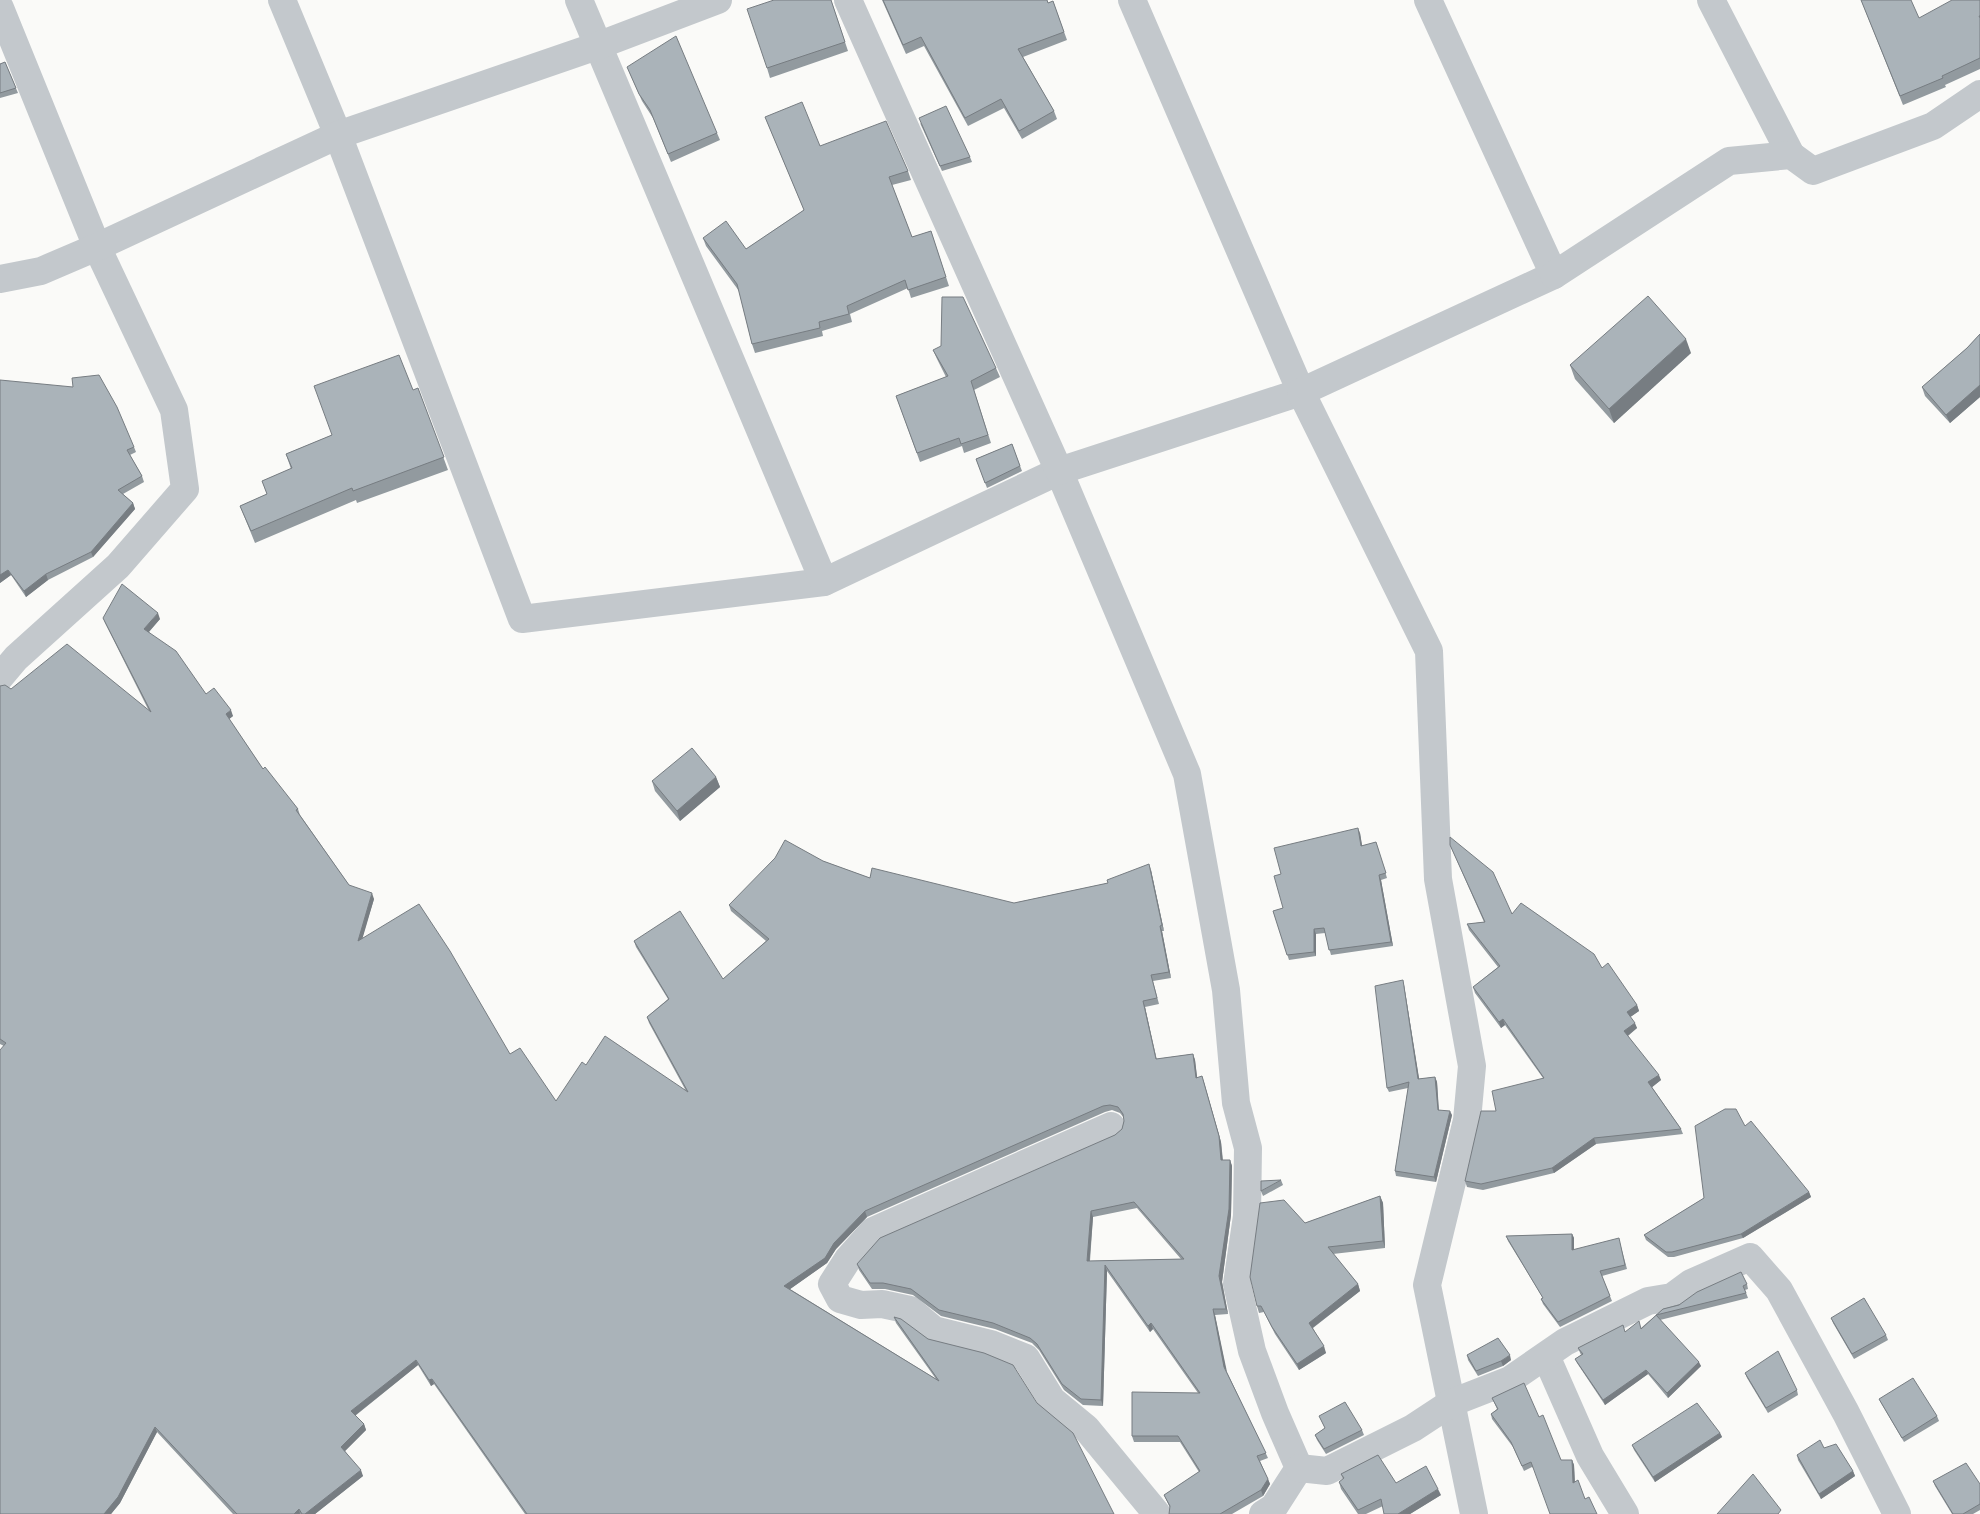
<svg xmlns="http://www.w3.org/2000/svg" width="1980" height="1514" viewBox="0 0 1980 1514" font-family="'Fira Sans Condensed',sans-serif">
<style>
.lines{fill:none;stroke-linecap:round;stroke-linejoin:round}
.street{stroke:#c3c8cc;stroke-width:28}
.wall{fill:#929a9f;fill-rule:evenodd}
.shaded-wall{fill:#777d82}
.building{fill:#aab3b9;stroke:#777d82;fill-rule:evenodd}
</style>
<rect width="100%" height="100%" fill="#fafaf8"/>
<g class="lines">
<g class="street">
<polyline points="282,0 338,135 522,619 824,582"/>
<polyline points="579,0 824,582 1059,471 1187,774 1226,990 1236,1103 1248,1148 1247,1216 1237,1284 1252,1351 1275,1413 1299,1468 1274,1507 1263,1514"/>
<polyline points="848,0 1059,471 1301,392 1132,0"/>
<polyline points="1428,0 1554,275 1301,392 1429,651 1438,879 1472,1066 1467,1120 1427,1285 1474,1514"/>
<polyline points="1711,0 1791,155"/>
<polyline points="0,8 97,247 174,410 185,489 118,566 16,658 0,677"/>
<polyline points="1554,275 1729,161 1791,155 1813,171 1933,126 1980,94"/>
<polyline points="0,279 41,271 97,247 338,135 597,46 718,0"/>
<polyline points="1111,1126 873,1231 848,1259 832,1284 840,1299 861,1305 882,1304 910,1310 934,1330 991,1344 1026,1358 1052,1400 1086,1428 1157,1514"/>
<polyline points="1546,1356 1590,1456 1625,1514"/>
<polyline points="1299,1468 1327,1471 1413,1428 1451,1403 1510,1380 1565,1342 1648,1301 1672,1297 1691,1283 1750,1257 1779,1290 1846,1413 1897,1514"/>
</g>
</g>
<g class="wall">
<polygon points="831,0 848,51 770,78 767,68"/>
<polygon points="882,0 1047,0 1048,3 1053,1 1067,40 1023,57 1054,111 1057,119 1022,139 1004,108 968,126 924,46 906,54"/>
<polygon points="1861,0 1919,18 1980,0 1980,69 1945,85 1946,87 1903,105"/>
<polygon points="5,62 18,93 0,98 0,64"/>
<polygon points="627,67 717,133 720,140 671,162 653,118 642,101"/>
<polygon points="765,117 820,146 908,171 911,180 892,185 912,237 931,231 949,286 911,298 908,288 850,314 852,322 822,331 823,336 755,353 752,344 739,291 706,246 703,238 746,249 804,210"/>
<polygon points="920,123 970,157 972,162 942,171"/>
<polygon points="1980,334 1980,397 1950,423 1925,396 1922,387 1967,348"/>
<polygon points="933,350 996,368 1000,377 974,390 991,443 964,453 962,446 920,462 896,396 946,377 937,359"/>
<polygon points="1691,353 1614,423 1575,379 1570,365"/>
<polygon points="0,380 134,447 136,452 130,455 142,476 144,482 123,494 133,503 135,509 93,557 48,580 26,597 11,575 0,583"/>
<polygon points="418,388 448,470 357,503 356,500 255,543 240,506 267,494 262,481 291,469 286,454 332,435"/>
<polygon points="1012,444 1022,471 987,488 976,459"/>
<path d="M103,618L160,619L149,632L206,694L233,716L229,719L263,769L298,809L300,815L349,885L374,899L362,938L510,1054L556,1101L586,1065L686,1091L649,1023L647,1017L668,999L636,947L634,941L723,979L766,941L731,911L729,905L823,861L870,878L1014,903L1108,883L1151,870L1164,931H1162L1171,978L1153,981L1159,1004L1145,1007L1156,1059L1193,1054L1195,1060L1197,1078L1202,1076L1204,1082L1221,1142L1223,1160H1230L1232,1166L1231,1215L1222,1282L1228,1314L1215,1315L1226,1370L1268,1458L1260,1461L1270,1484L1263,1496L1232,1514H1169L1170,1508L1164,1495L1199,1472L1180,1442H1134L1132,1436L1198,1393L1153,1329L1150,1332L1107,1271L1103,1406L1083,1405L1064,1390L1039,1350L1032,1343L995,1329L941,1316L913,1295L885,1289H872L859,1270L857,1264L1115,1135L1122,1129L1124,1121V1118L1120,1113L1112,1110L1105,1112L867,1217L836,1249L827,1263L790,1289L936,1379L896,1323L894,1317L928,1339L1037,1403L1114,1514H525L434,1384L431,1386L418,1365L355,1416L364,1424L366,1430L345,1451L363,1476L315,1514H233L157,1432L120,1503L111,1514H0L4,1046L0,1044V686L11,689L149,711L105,623ZM1137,1208L1181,1259L1090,1261L1093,1217Z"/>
<polygon points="716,777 720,787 680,821 655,791 652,781"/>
<polygon points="1360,833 1362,846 1376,842 1387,878 1381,880 1393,946 1331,955 1325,933 1316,934 1316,956 1289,960 1273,911 1283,908 1281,874"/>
<polygon points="1450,845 1512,914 1602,968 1637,1005 1639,1011 1630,1017 1637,1028 1628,1036 1661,1080 1652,1087 1681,1129 1683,1134 1596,1144 1554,1173 1483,1190 1467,1187 1465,1181 1496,1111 1543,1078 1505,1025 1501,1028 1475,993 1473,987 1498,967 1469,930 1467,924 1484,922"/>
<polygon points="1404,985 1419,1079 1435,1077 1437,1082 1439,1110 1452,1115 1436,1182 1396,1176 1395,1171 1408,1088 1389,1092 1387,1088"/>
<polygon points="1745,1126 1809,1192 1811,1197 1743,1238 1674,1257 1668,1257 1646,1240 1644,1235 1704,1198"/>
<polygon points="1281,1180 1283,1185 1263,1196 1261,1191"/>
<polygon points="1380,1196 1383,1203 1385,1248 1333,1254 1358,1284 1360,1291 1313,1328 1326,1353 1299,1370 1275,1334 1264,1312 1259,1313 1257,1306 1305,1223"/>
<polygon points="1572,1234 1574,1238 1574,1250 1620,1243 1627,1269 1602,1276 1612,1301 1560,1327 1543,1304 1541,1299 1543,1298 1508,1241 1506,1236"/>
<polygon points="1747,1284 1748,1289 1745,1290 1748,1298 1660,1320 1701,1366 1668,1398 1648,1374 1605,1405 1577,1363 1575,1359 1581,1355 1578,1348 1625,1332 1641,1328 1663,1309"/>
<polygon points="1831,1318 1886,1335 1888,1340 1854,1359 1833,1323"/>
<polygon points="1467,1355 1511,1360 1503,1366 1478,1376 1468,1360"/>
<polygon points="1745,1373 1797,1390 1798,1395 1768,1413 1747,1378"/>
<polygon points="1492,1398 1539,1417 1561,1460 1572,1460 1574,1465 1575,1482 1585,1499 1597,1514 1532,1467 1524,1471 1513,1447 1492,1419 1491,1414 1497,1409"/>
<polygon points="1879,1399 1937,1416 1939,1421 1904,1442 1881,1403"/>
<polygon points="1319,1416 1362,1430 1364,1435 1326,1454 1317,1440 1315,1435 1325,1428"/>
<polygon points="1720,1433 1722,1437 1655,1482 1634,1450 1632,1445"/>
<polygon points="1824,1448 1853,1471 1855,1476 1821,1499 1798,1460 1797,1455"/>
<polygon points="1341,1474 1396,1483 1441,1495 1410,1514 1384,1514 1383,1506 1366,1514 1358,1514 1341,1489 1339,1482 1343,1479"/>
<polygon points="1933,1481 1980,1484 1980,1510 1973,1514 1952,1514 1935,1486"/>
</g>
<g class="shaded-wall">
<polygon points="1686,339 1691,353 1614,423 1609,409"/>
<polygon points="1980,385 1980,397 1950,423 1946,415"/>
<polygon points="133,503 135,509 93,557 91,552"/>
<polygon points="8,570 11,575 0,583 0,575"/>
<polygon points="46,574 48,580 26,597 24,591"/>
<polygon points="158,613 160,619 146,635 144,629"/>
<polygon points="231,710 233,716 228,720 226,714"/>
<polygon points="716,777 720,787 680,821 677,811"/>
<polygon points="1358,828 1360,833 1363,851 1361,846"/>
<polygon points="1149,864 1151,870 1164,931 1162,925"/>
<polygon points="1379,875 1381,880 1393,946 1391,942"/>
<polygon points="372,893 374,899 360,947 358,941"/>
<polygon points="1160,926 1162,931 1171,978 1169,972"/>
<polygon points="1314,929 1316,934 1316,956 1314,952"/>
<polygon points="1403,980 1404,985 1420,1084 1418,1079"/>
<polygon points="1143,1001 1145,1007 1158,1065 1156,1059"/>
<polygon points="1637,1005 1639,1011 1629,1018 1627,1012"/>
<polygon points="1503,1019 1505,1025 1501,1028 1499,1022"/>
<polygon points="1635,1023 1637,1028 1626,1037 1624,1031"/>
<polygon points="1193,1054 1195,1060 1198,1084 1196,1078"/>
<polygon points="1659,1075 1661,1080 1651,1088 1648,1082"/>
<polygon points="1202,1076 1221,1142 1223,1166 1221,1160"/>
<polygon points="1435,1077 1437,1082 1439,1115 1438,1110"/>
<polygon points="1450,1111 1452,1115 1436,1182 1434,1177"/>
<polygon points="1594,1138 1596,1144 1554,1173 1552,1168"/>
<polygon points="1230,1160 1232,1166 1231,1215 1222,1282 1228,1314 1226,1309 1219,1276"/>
<polygon points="1809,1192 1811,1197 1743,1238 1741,1234"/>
<polygon points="1380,1196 1383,1203 1385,1248 1383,1241"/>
<polygon points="865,1211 867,1217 836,1249 827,1263 786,1292 784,1286 834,1243"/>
<polygon points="1091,1211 1093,1217 1089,1267 1087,1261"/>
<polygon points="1572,1234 1574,1238 1574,1255 1572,1250"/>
<polygon points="1105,1265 1107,1271 1103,1406 1101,1400"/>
<polygon points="1358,1284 1360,1291 1311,1329 1309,1323"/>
<polygon points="1213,1309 1215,1315 1227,1372 1224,1367"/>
<polygon points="1151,1323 1153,1329 1150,1332 1148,1326"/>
<polygon points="1324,1346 1326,1353 1299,1370 1297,1364"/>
<polygon points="1510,1355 1511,1360 1503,1366 1501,1361"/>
<polygon points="416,1360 418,1365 353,1417 351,1411"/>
<polygon points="1699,1362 1701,1366 1668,1398 1667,1393"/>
<polygon points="1646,1370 1648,1374 1605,1405 1603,1400"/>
<polygon points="432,1379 434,1384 431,1386 429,1380"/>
<polygon points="364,1424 366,1430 343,1453 341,1447"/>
<polygon points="155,1427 157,1432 120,1503 111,1514 104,1514"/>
<polygon points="1720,1433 1722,1437 1655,1482 1653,1477"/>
<polygon points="1572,1460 1574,1465 1575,1488 1573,1483"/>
<polygon points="361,1470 363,1476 315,1514 305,1514"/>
<polygon points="1853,1471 1855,1476 1821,1499 1819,1494"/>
<polygon points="1268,1479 1270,1484 1263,1496 1261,1490"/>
<polygon points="1438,1489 1441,1495 1410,1514 1398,1514"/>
<polygon points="299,1509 300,1514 294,1514"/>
</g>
<g class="building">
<polygon points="774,0 831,0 845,42 767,68 747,9"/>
<polygon points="883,0 1047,0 1048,3 1053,1 1064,32 1018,49 1054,111 1019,131 1001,99 965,118 921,37 903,45"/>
<polygon points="1861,0 1911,0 1919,18 1952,0 1980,0 1980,16 1979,16 1980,18 1980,58 1942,76 1943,78 1900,96"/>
<polygon points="676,36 717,133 668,154 650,110 639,94 627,67"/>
<polygon points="5,62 16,88 0,93 0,64"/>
<polygon points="802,102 820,146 886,121 908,171 889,177 912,237 931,231 946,277 908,290 905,280 847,306 849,314 819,322 820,328 752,344 737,284 703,238 726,221 746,249 804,210 765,117"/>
<polygon points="946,106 970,157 940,166 919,118"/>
<polygon points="1648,296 1686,339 1609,409 1570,365"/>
<polygon points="942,297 963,297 996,368 971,381 988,435 961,444 959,438 917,453 896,396 948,376 933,350 941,346"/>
<polygon points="1980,334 1980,385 1946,415 1922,387 1967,348"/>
<polygon points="399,355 413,390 418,388 444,457 353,491 352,488 251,531 240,506 267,494 262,481 292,468 286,454 332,435 314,386"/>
<polygon points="99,375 117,407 134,447 127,450 142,476 118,490 133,503 91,552 46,574 24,591 8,570 0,575 0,380 73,387 72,378"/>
<polygon points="1012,444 1020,466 985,483 976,459"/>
<path d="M122,584L158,613L144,629L176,651L206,694L214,688L231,710L226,714L263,769L265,767L298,809L296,810L349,885L372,893L358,941L419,904L450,951L510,1054L520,1048L556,1101L582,1062L586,1065L605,1036L688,1092L647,1017L669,999L634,941L680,911L723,979L769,939L729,905L775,858L785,840L823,861L870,878L872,868L1014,903L1108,883L1107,880L1149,864L1162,925L1160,926L1169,972L1151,975L1157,998L1143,1001L1156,1059L1193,1054L1196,1078L1202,1076L1219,1136L1221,1160H1230L1229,1209L1219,1276L1226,1309H1213L1224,1367L1266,1453L1257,1456L1268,1479L1261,1490L1220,1514H1169L1170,1506L1164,1495L1200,1471L1178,1436H1132V1392L1200,1393L1151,1323L1148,1326L1105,1265L1101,1400L1081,1399L1062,1384L1037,1344L1030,1338L993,1323L939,1310L911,1289L883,1283H870L857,1264L880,1238L1115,1135L1122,1129L1124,1121L1123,1114L1118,1107L1110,1105L1103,1106L865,1211L834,1243L825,1258L784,1286L939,1381L894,1317L901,1319L928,1339L984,1353L1013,1365L1037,1403L1073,1433L1114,1514H527L432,1379L429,1380L416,1360L351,1411L364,1424L341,1447L361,1470L305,1514H302L299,1509L294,1514H237L155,1427L118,1497L104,1514H0V1050L6,1043L0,1039V686L5,685L11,689L67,644L151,712L103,618ZM1134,1202L1184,1259L1087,1261L1091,1211Z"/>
<polygon points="692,748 716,777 677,811 652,781"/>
<polygon points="1358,828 1361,846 1376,842 1386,873 1379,875 1391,942 1329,950 1324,928 1314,929 1314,952 1287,955 1273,911 1283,908 1274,876 1281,874 1274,848"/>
<polygon points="1450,837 1493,872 1512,914 1521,903 1594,954 1602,968 1608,963 1637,1005 1627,1012 1635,1023 1624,1031 1659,1075 1648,1082 1681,1129 1594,1138 1552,1168 1481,1184 1465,1181 1481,1111 1496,1111 1492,1091 1544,1078 1503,1019 1499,1022 1473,987 1500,966 1467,924 1485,922 1450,845"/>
<polygon points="1403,980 1418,1079 1435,1077 1438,1110 1450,1111 1434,1177 1395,1171 1409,1082 1387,1088 1375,986"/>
<polygon points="1725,1109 1736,1109 1745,1126 1751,1121 1809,1192 1741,1234 1672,1252 1666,1252 1644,1235 1704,1198 1695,1126"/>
<polygon points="1281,1180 1261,1191 1261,1181"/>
<polygon points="1380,1196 1383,1241 1328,1247 1358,1284 1309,1323 1324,1346 1297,1364 1272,1327 1261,1306 1257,1306 1250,1277 1260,1203 1284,1200 1305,1223"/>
<polygon points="1572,1234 1572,1250 1619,1238 1625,1265 1600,1271 1610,1296 1558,1322 1541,1299 1543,1298 1506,1236"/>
<polygon points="1741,1272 1747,1284 1743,1286 1746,1293 1656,1315 1699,1362 1667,1393 1646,1370 1603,1400 1575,1359 1583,1354 1578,1348 1623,1325 1625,1332 1639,1321 1641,1329 1663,1309 1679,1305 1697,1292"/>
<polygon points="1864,1298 1886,1335 1852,1354 1831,1318"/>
<polygon points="1498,1338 1510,1355 1501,1361 1476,1371 1467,1355"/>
<polygon points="1778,1351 1797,1390 1766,1408 1745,1373"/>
<polygon points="1913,1378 1937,1416 1902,1438 1879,1399"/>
<polygon points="1524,1383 1539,1417 1543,1415 1561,1460 1572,1460 1573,1483 1578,1480 1585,1499 1589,1497 1597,1514 1550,1514 1531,1462 1522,1466 1511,1442 1491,1414 1498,1409 1492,1398"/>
<polygon points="1345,1402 1362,1430 1324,1449 1315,1435 1325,1428 1319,1416"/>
<polygon points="1697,1403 1720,1433 1653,1477 1632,1445"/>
<polygon points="1820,1440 1824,1448 1836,1444 1853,1471 1819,1494 1797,1455"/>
<polygon points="1378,1455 1396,1483 1426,1466 1438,1489 1398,1514 1384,1514 1381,1499 1358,1510 1339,1482 1344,1478 1341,1474"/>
<polygon points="1966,1463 1980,1484 1980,1504 1963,1514 1953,1514 1933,1481"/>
<polygon points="1753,1474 1781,1510 1778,1514 1717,1514"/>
</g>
</svg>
